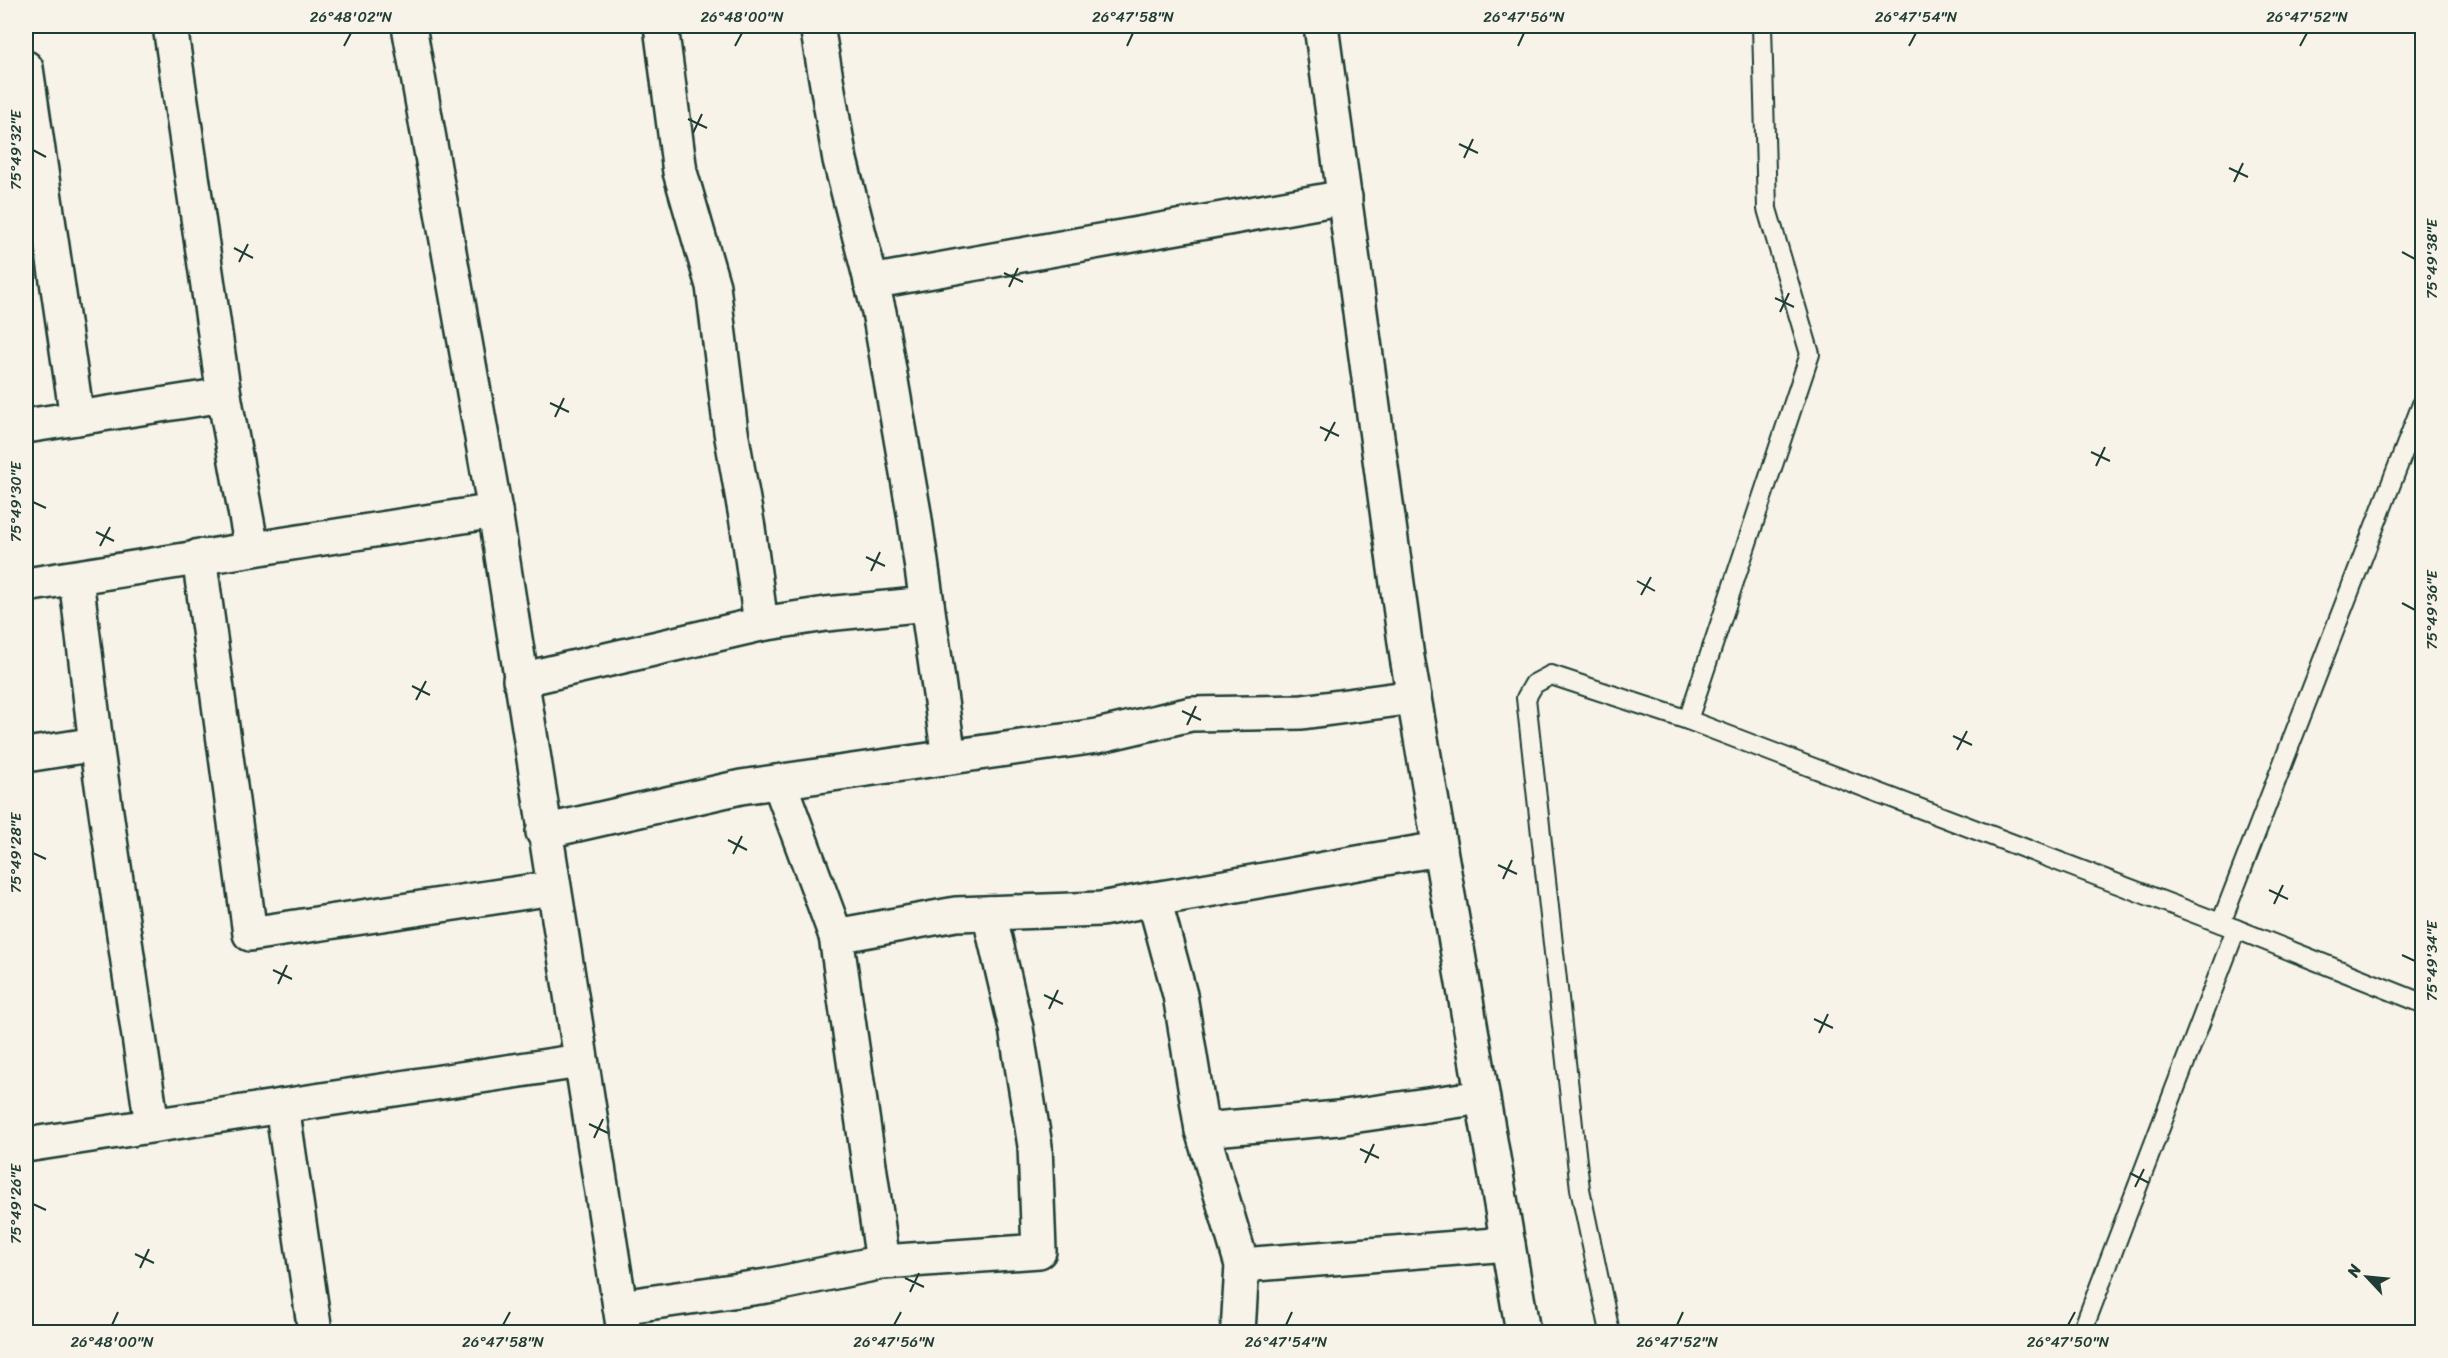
<svg xmlns="http://www.w3.org/2000/svg" width="2448" height="1358" viewBox="0 0 2448 1358" font-family="Sriracha,sans-serif">
<style>
.lines{fill:none;stroke-linecap:round;stroke-linejoin:round}
.service-casing{stroke:#1f3d34;stroke-width:22}
.minor-casing{stroke:#1f3d34;stroke-width:38}
.service{stroke:#f7f3e8;stroke-width:18}
.minor{stroke:#f7f3e8;stroke-width:33}
.ticks{fill:none;stroke:#1f3d34;stroke-width:2}
.neatline{fill:none;stroke:#1f3d34;stroke-width:2}
.ticks-label{font-size:15px;text-anchor:middle;fill:#1f3d34}
</style>
<rect width="100%" height="100%" fill="#f7f3e8"/>
<filter id="ink" filterUnits="userSpaceOnUse"><feTurbulence type="fractalNoise" baseFrequency=".0167" numOctaves="2"/><feDisplacementMap in="SourceGraphic" scale="12" xChannelSelector="R" yChannelSelector="G"/><feConvolveMatrix kernelMatrix="1 2 1 2 8 2 1 2 1" color-interpolation-filters="sRGB"/></filter>
<g filter="url(#ink)">
<g class="lines">
<g class="service-casing">
<g id="service">
<polyline points="1762,26 1767,209 1810,354 1688,720 2236,929 2082,1332"/>
<polyline points="2221,923 2422,404"/>
<polyline points="2236,929 2422,1003"/>
<polyline points="1610,1332 1580,1189 1526,698 1534,684 1551,675 1688,720"/>
</g>
</g>
<g class="minor-casing">
<g id="minor">
<polyline points="170,26 224,395 252,549"/>
<polyline points="409,26 495,511 624,1332"/>
<polyline points="661,26 680,172 713,286 731,432 748,528 761,624 826,614 927,604"/>
<polyline points="817,26 840,160 879,312 914,513 949,757"/>
<polyline points="1321,26 1407,657 1523,1332"/>
<polyline points="26,68 77,418"/>
<polyline points="871,282 1345,197"/>
<polyline points="26,426 224,395"/>
<polyline points="199,556 250,934 553,888"/>
<polyline points="76,578 96,744 152,1125"/>
<polyline points="26,585 495,511"/>
<polyline points="520,680 761,624"/>
<polyline points="26,755 96,744"/>
<polyline points="779,782 836,936 956,914 1101,909 1154,899"/>
<polyline points="543,832 741,787 1097,736 1191,714 1302,712 1414,697"/>
<polyline points="836,936 883,1262"/>
<polyline points="1202,1130 1338,1118 1482,1097"/>
<polyline points="26,1145 282,1106"/>
<polyline points="1242,1265 1508,1244"/>
<polyline points="620,1307 767,1286 883,1262 1039,1251 1035,1146 1016,1028 989,913"/>
<polyline points="315,1332 282,1106 580,1061"/>
<path d="M1238,1332L1242,1265L1202,1130L1180,995L1154,899C1250,884 1344,864 1440,849"/>
</g>
</g>
<use href="#service" class="service"/>
<use href="#minor" class="minor"/>
</g>
</g>
<path class="ticks" d="M344,46L351,33M735,46L742,33M1127,46L1133,33M1518,46L1524,33M1909,46L1916,33M2300,46L2307,33M688,119L707,128M693,133L702,114M1459,144L1478,153M33,150L46,157M1464,158L1473,139M2229,168L2248,177M2234,182L2243,163M234,248L253,258M2402,252L2415,259M239,262L248,244M1004,273L1023,282M1009,287L1018,268M1775,298L1794,307M1780,312L1789,293M550,403L569,412M555,417L564,398M1320,427L1339,436M1325,441L1335,422M2091,452L2110,461M2096,466L2105,447M33,502L46,508M96,532L114,541M100,546L110,527M866,557L885,566M871,571L880,552M1637,581L1655,591M1641,595L1651,577M2402,603L2415,610M412,686L430,695M416,700L426,681M1182,711L1201,720M1187,725L1196,706M1953,736L1972,745M1957,750L1967,731M728,840L747,850M33,853L46,859M733,854L742,836M1498,865L1517,874M1503,879L1512,860M2269,890L2288,899M2274,904L2283,885M2402,955L2415,961M273,970L292,979M278,984L287,965M1044,995L1063,1004M1049,1009L1058,990M1814,1019L1833,1028M1819,1033L1828,1014M589,1124L608,1133M594,1138L603,1119M1360,1149L1379,1158M1365,1163L1374,1144M2130,1173L2149,1183M2135,1187L2144,1169M33,1204L46,1210M135,1254L154,1263M140,1268L149,1249M905,1278L924,1287M910,1292L919,1273M112,1325L118,1312M503,1325L510,1312M894,1325L901,1312M1286,1325L1292,1312M1677,1325L1683,1312M2068,1325L2075,1312"/>
<rect width="2448" height="1358" fill="none" stroke="#f7f3e8" stroke-width="66"/>
<g transform="translate(2367 1277) rotate(296)" stroke="#f7f3e8" stroke-width="4.5" paint-order="stroke">
<path d="M0-4.5L10 22L0 15L-10 22Z" fill="#1f3d34"/>
<text y="-9" font-size="16" font-weight="bold" text-anchor="middle" fill="#1f3d34">N</text>
</g>
<rect x="33" y="33" width="2382" height="1292" class="neatline"/>
<g class="ticks-label">
<text x="351" y="22">26°48'02"N</text>
<text x="742" y="22">26°48'00"N</text>
<text x="1133" y="22">26°47'58"N</text>
<text x="1524" y="22">26°47'56"N</text>
<text x="1916" y="22">26°47'54"N</text>
<text x="2307" y="22">26°47'52"N</text>
<text transform="translate(16 150) rotate(-90)" y="5">75°49'32"E</text>
<text transform="translate(2432 259) rotate(-90)" y="5">75°49'38"E</text>
<text transform="translate(16 502) rotate(-90)" y="5">75°49'30"E</text>
<text transform="translate(2432 610) rotate(-90)" y="5">75°49'36"E</text>
<text transform="translate(16 853) rotate(-90)" y="5">75°49'28"E</text>
<text transform="translate(2432 961) rotate(-90)" y="5">75°49'34"E</text>
<text transform="translate(16 1204) rotate(-90)" y="5">75°49'26"E</text>
<text x="112" y="1347">26°48'00"N</text>
<text x="503" y="1347">26°47'58"N</text>
<text x="894" y="1347">26°47'56"N</text>
<text x="1286" y="1347">26°47'54"N</text>
<text x="1677" y="1347">26°47'52"N</text>
<text x="2068" y="1347">26°47'50"N</text>
</g>
</svg>
